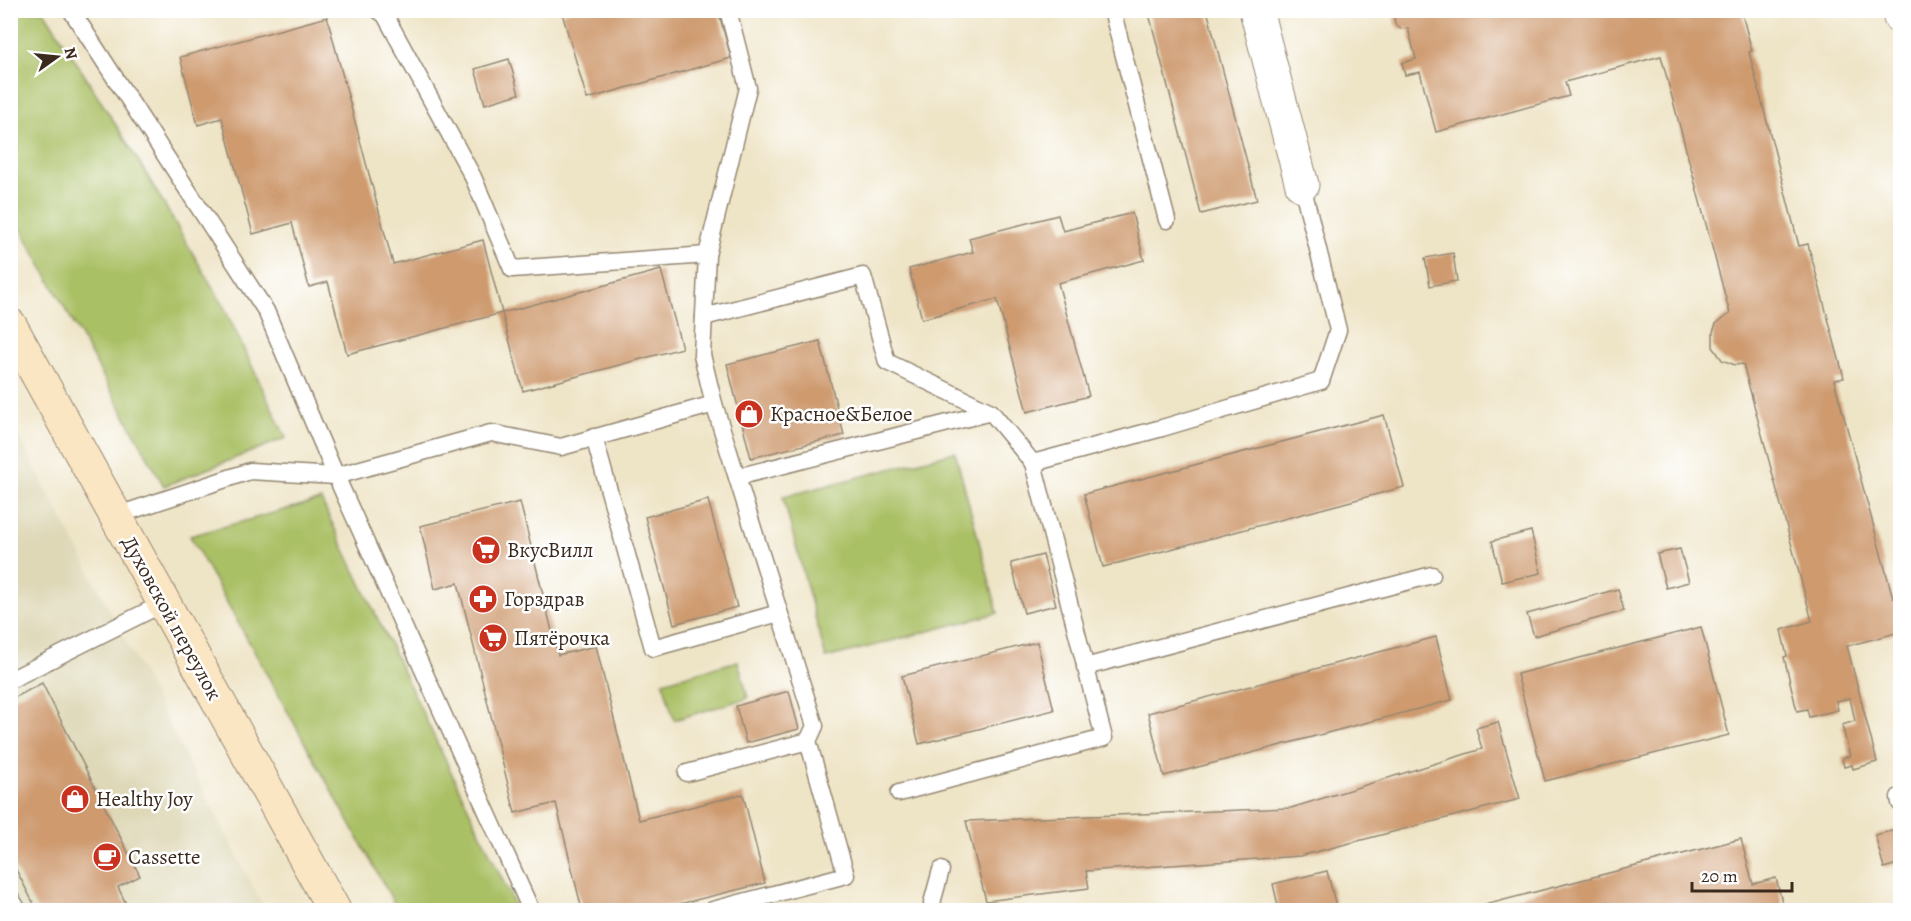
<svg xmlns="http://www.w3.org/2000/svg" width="1911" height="921" viewBox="0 0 1911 921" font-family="Alegreya,serif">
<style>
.built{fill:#ded8b7}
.green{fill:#aac065;stroke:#727542;stroke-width:1.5}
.building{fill:#ce9a6e}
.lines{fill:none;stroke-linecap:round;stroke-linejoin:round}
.lane-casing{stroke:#948772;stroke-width:19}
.street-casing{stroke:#948772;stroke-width:35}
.secondary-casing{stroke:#948772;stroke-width:35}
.lane{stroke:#fff;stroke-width:16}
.street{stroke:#fff;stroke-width:33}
.secondary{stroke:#fbe6c4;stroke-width:33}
.labels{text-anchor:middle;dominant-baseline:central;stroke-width:5;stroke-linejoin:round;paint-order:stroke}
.poi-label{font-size:21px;fill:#3b2a1e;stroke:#fff;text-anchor:start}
.street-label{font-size:21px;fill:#3b2a1e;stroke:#fff}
</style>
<rect width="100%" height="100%" fill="#fff"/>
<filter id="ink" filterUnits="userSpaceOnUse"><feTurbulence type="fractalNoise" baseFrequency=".0167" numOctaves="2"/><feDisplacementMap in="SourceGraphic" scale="12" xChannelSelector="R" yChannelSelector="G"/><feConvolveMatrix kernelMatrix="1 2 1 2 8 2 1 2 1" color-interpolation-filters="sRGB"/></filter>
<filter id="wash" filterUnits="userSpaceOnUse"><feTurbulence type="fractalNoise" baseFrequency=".008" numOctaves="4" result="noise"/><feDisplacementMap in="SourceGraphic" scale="24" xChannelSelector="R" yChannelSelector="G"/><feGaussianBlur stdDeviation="1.35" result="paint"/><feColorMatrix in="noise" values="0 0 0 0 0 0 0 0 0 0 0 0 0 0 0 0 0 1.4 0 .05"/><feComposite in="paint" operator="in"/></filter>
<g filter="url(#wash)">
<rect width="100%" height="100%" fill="#eee4c6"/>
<polygon class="built" points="10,420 118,626 265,910 11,910"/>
<g class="green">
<polygon points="10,11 44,11 141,165 223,305 286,438 164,486 11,211"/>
<polygon points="955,452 998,613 826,658 783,497"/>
<polygon points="321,500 517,910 398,910 190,536"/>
<polygon points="738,661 748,698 674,720 663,682"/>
</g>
<g id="blocks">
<g class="building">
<polygon points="572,10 718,10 731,58 587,99 562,13"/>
<polygon points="1148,10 1207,10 1257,200 1201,214"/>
<polygon points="1400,10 1683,10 1684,13 1694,10 1741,10 1752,51 1749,52 1799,246 1808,244 1844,378 1834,380 1893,598 1895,598 1900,618 1900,632 1847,646 1877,762 1853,769 1852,765 1844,767 1842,758 1850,756 1842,725 1855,721 1850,698 1836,701 1838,710 1809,717 1807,709 1797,711 1784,657 1787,656 1781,630 1812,621 1743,364 1735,365 1722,360 1713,347 1713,332 1716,324 1723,318 1730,314 1661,56 1565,82 1569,96 1436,132 1420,72 1405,75 1402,63 1416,59 1408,28 1401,29 1395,24 1394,16"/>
<polygon points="327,17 393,264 483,240 502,313 347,354 328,282 309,287 292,223 253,234 222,118 198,125 180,57"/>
<polygon points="509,59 519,94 485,104 475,69"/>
<polygon points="1132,213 1144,260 1058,283 1089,396 1027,412 997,299 922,319 909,269 973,252 969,238 1058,215 1063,231"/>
<polygon points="1453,253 1457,281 1430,286 1425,258"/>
<polygon points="661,270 682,348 523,391 502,313"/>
<polygon points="820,341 844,435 751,458 727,364"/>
<polygon points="1384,415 1404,487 1103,567 1084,494"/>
<polygon points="708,500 737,607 674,624 645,517"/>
<polygon points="520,502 558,655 596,646 639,820 743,794 765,883 655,910 582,910 556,803 515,813 458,583 435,589 420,526"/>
<polygon points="1531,531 1541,573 1502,582 1492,541"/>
<polygon points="1680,549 1689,582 1666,588 1657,554"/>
<polygon points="1043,555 1056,605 1024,613 1011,563"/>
<polygon points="1618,589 1624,611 1534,636 1527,614"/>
<polygon points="1701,627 1729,735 1545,781 1517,674"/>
<polygon points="1436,637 1452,700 1164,776 1148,713"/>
<polygon points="1037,642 1054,710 919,744 902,676"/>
<polygon points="42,683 140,876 118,887 129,910 37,910 10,858 10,700"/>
<polygon points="789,691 799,729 746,743 736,706"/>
<polygon points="1498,722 1520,799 1300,856 1086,871 1089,888 986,901 966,821 1291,808 1482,749 1476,728"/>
<polygon points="1895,830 1900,850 1900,863 1884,868 1875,835"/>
<polygon points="1741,839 1753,884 1776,878 1784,910 1465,910"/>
<polygon points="1327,871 1337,910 1279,910 1273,884"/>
</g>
</g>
</g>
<g filter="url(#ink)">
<use href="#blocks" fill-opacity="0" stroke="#948772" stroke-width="1.5"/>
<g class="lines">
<g class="lane-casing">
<g id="lane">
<polyline points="71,10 266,311 336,476 531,910"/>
<polyline points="378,10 385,15 473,177 512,269 707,255"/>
<polyline points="1112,10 1167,220"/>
<polyline points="704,317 863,276 887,362 991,412"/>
<polyline points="594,437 653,648 779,613"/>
<polyline points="737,477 991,412 1033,463"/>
<polyline points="115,516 250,471 336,476 491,433 561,447 714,404"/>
<polyline points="1085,667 1432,575"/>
<polyline points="10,680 164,603"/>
<polyline points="687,773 808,741"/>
<polyline points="899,793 1104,738 1033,463 1162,428 1321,381 1338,330 1302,185"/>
<polyline points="1900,797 1899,797 1900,803"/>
<polyline points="10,897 18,910"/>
<polyline points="713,910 846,875 808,741 815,726 714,404 702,355 707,255 748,88 728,10"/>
<polyline points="935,910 932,903 941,870"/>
</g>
</g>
<g class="street-casing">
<g id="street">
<polyline points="1256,10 1302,185"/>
<polyline points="1899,10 1900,17"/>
</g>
</g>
<g class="secondary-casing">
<polyline id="secondary" points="10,325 334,910"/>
</g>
<use href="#lane" class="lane"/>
<use href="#street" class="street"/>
<use href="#secondary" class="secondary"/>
</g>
</g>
<defs>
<g id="shop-disc" transform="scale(1.5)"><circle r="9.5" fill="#c8321e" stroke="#fff"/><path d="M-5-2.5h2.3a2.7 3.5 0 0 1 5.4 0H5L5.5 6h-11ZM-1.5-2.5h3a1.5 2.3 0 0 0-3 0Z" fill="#fff"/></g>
<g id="supermarket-disc" transform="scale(1.5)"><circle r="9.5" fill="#c8321e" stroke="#fff"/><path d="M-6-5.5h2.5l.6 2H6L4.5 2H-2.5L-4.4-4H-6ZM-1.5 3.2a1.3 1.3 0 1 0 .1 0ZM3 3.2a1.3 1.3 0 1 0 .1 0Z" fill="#fff"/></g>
<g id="pharmacy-disc" transform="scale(1.5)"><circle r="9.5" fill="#c8321e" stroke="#fff"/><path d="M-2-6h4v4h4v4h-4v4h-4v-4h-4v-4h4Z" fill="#fff"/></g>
<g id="cafe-disc" transform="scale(1.5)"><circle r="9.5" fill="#c8321e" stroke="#fff"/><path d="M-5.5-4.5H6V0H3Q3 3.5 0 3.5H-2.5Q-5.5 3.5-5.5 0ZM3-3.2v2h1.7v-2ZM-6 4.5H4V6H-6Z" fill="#fff"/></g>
</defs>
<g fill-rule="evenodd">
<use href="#shop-disc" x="749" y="414"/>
<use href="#supermarket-disc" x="486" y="550"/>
<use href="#pharmacy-disc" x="483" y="599"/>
<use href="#supermarket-disc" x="493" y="638"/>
<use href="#shop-disc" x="75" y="799"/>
<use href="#cafe-disc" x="107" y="857"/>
</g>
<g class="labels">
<g class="poi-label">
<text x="770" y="414">Красное&amp;Белое</text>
<text x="507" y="550">ВкусВилл</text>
<text x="504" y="599">Горздрав</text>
<text x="514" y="638">Пятёрочка</text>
<text x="96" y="799">Healthy Joy</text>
<text x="128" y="857">Cassette</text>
</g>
<g class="street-label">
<text transform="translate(172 618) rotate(61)">Духовской переулок</text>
</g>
</g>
<rect width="1911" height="921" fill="none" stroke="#fff" stroke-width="36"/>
<g transform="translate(57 57) rotate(75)" stroke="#ffffff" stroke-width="4.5" paint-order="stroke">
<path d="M0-4.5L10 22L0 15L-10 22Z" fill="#3b2a1e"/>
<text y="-9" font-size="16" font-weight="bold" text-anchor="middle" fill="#3b2a1e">N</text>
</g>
<path d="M1692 882v9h100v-9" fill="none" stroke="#3b2a1e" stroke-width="3"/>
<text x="1701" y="882" font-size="18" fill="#3b2a1e" stroke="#ffffff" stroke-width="4.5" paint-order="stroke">20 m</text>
</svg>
